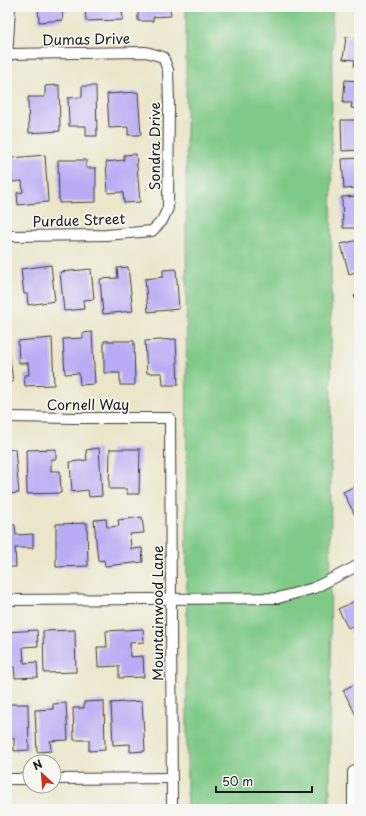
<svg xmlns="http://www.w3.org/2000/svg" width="366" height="816" viewBox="0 0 366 816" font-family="'Playpen Sans',sans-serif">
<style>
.grass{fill:#80ca88;stroke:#4e7352}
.building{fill:#baacf4}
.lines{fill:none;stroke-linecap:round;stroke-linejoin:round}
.street-casing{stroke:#3b3a36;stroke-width:12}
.street{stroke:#fff;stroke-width:10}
.labels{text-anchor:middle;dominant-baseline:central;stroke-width:3.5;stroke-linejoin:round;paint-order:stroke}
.street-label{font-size:14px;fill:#1c1c1c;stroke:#f6f6f2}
</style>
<rect width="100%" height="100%" fill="#f6f6f2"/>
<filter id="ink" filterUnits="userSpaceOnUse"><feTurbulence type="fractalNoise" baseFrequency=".025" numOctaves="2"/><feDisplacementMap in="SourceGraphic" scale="8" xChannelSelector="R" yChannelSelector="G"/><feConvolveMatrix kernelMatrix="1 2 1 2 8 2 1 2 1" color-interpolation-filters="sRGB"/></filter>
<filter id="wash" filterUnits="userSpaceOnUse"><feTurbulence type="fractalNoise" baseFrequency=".012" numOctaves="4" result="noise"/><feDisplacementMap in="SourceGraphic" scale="16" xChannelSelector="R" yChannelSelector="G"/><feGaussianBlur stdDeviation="0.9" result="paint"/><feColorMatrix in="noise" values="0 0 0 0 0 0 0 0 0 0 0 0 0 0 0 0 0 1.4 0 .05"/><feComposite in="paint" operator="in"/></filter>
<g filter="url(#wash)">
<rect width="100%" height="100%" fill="#ebe6ca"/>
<polygon class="grass" points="186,7 332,7 330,809 187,809"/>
<g id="blocks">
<g class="building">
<polygon points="38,7 74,7 75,10 62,11 63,20 39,22"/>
<polygon points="85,7 122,7 123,20 86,21"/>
<polygon points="138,7 170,7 171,16 153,17 153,21 138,21"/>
<polygon points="346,37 359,38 359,68 354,67 355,60 343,59"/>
<polygon points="345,80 359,81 359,109 351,108 352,103 343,103"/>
<polygon points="59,85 60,131 29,133 28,97 45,97 45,86"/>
<polygon points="82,86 96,86 97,136 86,136 86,126 69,126 68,98 82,97"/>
<polygon points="138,92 141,135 128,135 128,127 109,128 107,94"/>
<polygon points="341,120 359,120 359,150 342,151"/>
<polygon points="136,154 140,202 124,203 123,192 108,193 106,162 124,160 124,155"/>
<polygon points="45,155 48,202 18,205 17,193 23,192 22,181 12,182 11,158"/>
<polygon points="359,158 359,188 344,189 342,159"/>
<polygon points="58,160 86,160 86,168 96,168 96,202 59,203"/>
<polygon points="359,196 359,228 343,228 342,197"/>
<polygon points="359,240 359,271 349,274 341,244"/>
<polygon points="51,265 55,301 28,305 27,294 24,294 21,269"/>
<polygon points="128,267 133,311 103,314 100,279 118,278 117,268"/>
<polygon points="7,269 9,269 8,294 7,294"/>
<polygon points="91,269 94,299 83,300 84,309 64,311 60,272"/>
<polygon points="176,269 179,309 148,312 145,279 163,277 163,270"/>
<polygon points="359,294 359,306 354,296"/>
<polygon points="92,332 95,384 80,385 79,373 65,374 63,339 83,338 83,333"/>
<polygon points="52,338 54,385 25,386 24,375 29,375 28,363 19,363 18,341"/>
<polygon points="176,339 178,385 163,385 162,373 147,373 145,341"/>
<polygon points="104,341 134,341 135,385 120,385 120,373 104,373"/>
<polygon points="7,351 9,351 13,382 7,383"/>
<polygon points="99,448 102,496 89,497 88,490 72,492 70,462 87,460 86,450"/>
<polygon points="15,449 19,493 7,494 7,450"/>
<polygon points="56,449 56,459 51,459 51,471 60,471 61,493 27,494 26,450"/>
<polygon points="110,449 140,449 139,494 127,494 127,489 109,489"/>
<polygon points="359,484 359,523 343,492"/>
<polygon points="142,517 144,533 130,534 131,549 142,548 143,562 105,566 104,560 98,561 94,520 106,519 107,527 119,526 118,520"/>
<polygon points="87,523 88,566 56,567 56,524"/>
<polygon points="7,525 15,525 16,535 33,534 33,548 15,548 16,567 7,567"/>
<polygon points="359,599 359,643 351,626 348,628 338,609"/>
<polygon points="143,629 144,642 130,643 130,657 143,656 144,677 119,678 119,666 98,667 97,647 107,647 106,631"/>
<polygon points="37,630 38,646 23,647 24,663 37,662 38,677 15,678 14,667 7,667 7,632"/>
<polygon points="75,630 76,672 44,673 43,631"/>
<polygon points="359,682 359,721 343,690"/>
<polygon points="104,701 105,750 89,751 89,740 74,740 73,708 84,708 84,702"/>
<polygon points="142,701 145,751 130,752 130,744 113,745 111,703"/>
<polygon points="66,703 68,740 50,741 51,751 37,752 35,710 53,709 53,704"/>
<polygon points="7,704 28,704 29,750 14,751 14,738 7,738"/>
</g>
</g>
</g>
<g filter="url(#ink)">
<use href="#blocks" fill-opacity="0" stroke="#3b3a36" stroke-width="1"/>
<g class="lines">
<g class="street-casing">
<g id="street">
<polyline points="7,59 10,7"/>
<polyline points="7,236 106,235 152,231 162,221 168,208 169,103 168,70 163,57 146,52 8,54"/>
<polyline points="7,417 74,418 170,418 172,809"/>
<polyline points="7,600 278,598 314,588 359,565"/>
<polyline points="7,779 30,779"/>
<polyline points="54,779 172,778"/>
<polyline points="353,809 353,772 359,769"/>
</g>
</g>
<use href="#street" class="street"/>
</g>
</g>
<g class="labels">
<g class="street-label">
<text transform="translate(86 39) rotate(-1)">Dumas Drive</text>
<text transform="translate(154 146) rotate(-90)">Sondra Drive</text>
<text transform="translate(79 220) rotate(-2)">Purdue Street</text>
<text x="88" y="404">Cornell Way</text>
<text transform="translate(157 613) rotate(-90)">Mountainwood Lane</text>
</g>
</g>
<rect width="366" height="816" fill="none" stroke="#f6f6f2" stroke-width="24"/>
<g transform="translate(42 774) rotate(334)"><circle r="19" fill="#f6f6f2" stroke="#9f9f9c"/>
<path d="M0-3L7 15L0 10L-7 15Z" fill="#c8321e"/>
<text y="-6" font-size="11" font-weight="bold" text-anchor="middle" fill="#1c1c1c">N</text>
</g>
<path d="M216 786v6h96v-6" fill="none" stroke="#1c1c1c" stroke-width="2"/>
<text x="222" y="786" font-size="12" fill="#1c1c1c" stroke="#f6f6f2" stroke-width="3" paint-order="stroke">50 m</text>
</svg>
